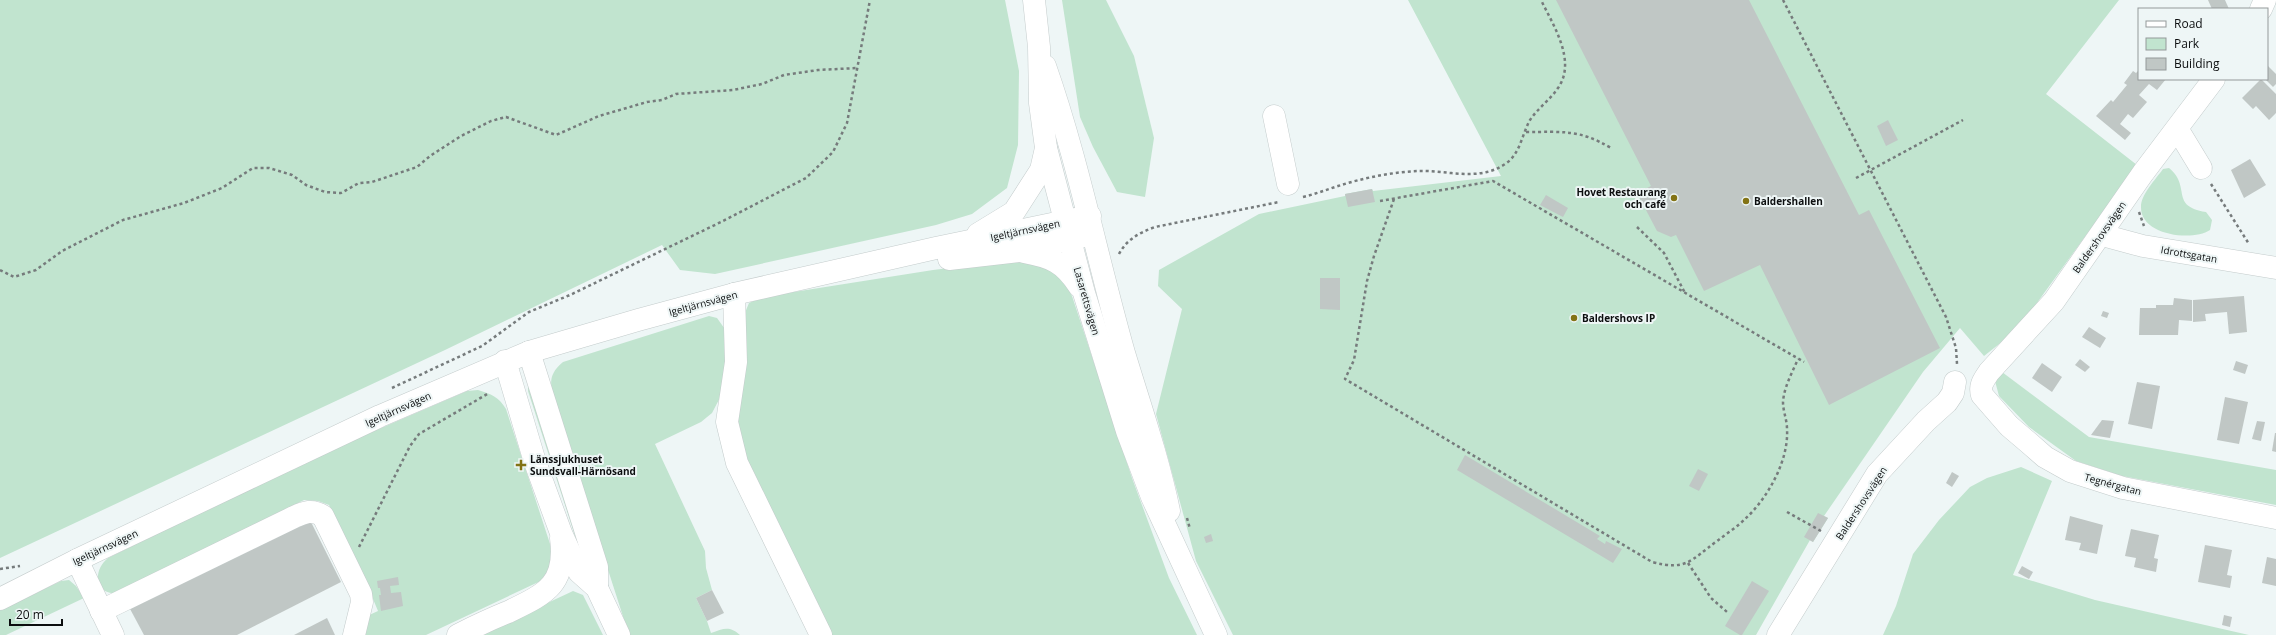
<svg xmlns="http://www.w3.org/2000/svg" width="2276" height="635" viewBox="0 0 2276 635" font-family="'Open Sans',sans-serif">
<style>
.green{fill:#c1e4cf}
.building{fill:#c0c7c5}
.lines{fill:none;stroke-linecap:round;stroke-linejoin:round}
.minor-casing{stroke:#c4cccc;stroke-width:23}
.path{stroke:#767b7c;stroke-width:2.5;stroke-dasharray:3 3;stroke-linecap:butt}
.minor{stroke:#fff;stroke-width:22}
.poi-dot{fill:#837315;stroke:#eef6f6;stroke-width:1.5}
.labels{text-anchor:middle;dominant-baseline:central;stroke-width:4;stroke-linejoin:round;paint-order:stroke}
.poi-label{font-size:10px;font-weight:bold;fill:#0c0e0f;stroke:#eef6f6;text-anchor:start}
.street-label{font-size:10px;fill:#0c0e0f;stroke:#eef6f6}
</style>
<rect width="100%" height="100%" fill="#eef6f6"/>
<g class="green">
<polygon points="0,0 1005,0 1019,71 1018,145 1007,188 972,214 936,225 715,274 680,270 662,245 445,350 0,558"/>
<polygon points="1062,0 1106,0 1134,56 1154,138 1145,197 1117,192 1093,147 1080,117"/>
<polygon points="1408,0 2119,0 2046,94 2137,165 2018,329 1984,356 1960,328 1923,372 1824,516 1828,518 1813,542 1810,540 1756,635 1233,635 1196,561 1156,414 1182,309 1158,286 1159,270 1259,214 1345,196 1345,194 1372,189 1373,191 1501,176"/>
<path d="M2169,168C2192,187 2169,206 2206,212L2212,220L2210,230C2192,242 2140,235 2141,207C2141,194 2156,179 2163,169Z"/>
<polygon points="1014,260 1034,262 1063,278 1072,296 1132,478 1169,578 1197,635 827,635 749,471 735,411 744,315 749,303 762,297 933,270"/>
<path d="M709,316L717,318L727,332L723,392L712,413L701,422L655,444L705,551L706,568L712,590L696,598L707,621L711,633C723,629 729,625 740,635H629L553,399C550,381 549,374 563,362Z"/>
<polygon points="2002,372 2089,437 2276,470 2276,505 2122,476 2076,461 2029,427 1999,396 1995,381"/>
<polygon points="528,387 531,388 590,570 586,570 528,391"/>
<path d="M478,390C491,394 499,397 506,409L552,550L554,561L547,578L426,635H363L367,616L378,611L358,563L329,505L318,501L304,500L124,591C98,601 89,574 108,558L307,460L467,391Z"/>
<polygon points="2021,467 2052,481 2013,575 2095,600 2249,635 1883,635 1896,606 1913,554 1939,520 1970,487 1987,478"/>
<polygon points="69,580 76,586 84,598 6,635 0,635 0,610 61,581"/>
<polygon points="573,591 583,595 603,635 479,635"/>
</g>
<g class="building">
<polygon points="1556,0 1749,0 1859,215 1869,210 1940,348 1829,405 1760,265 1704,291 1676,235 1671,237 1657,231 1637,193 1651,186"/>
<polygon points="2208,0 2225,0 2229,9 2212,9"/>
<polygon points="2267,65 2276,74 2276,84 2273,87 2265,79"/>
<polygon points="2139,70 2139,79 2166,79 2157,90 2149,84 2139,95 2147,102 2133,118 2128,114 2120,124 2131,133 2125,140 2096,116 2111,100 2113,102 2127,85 2124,83 2133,71 2136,73"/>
<polygon points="2261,79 2276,94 2276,113 2269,120 2256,106 2253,109 2242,98"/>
<polygon points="1888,120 1898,140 1886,146 1877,126"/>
<polygon points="2250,159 2266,185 2244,198 2231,170"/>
<polygon points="1372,189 1375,202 1348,207 1345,194"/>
<polygon points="1546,195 1568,208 1563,217 1540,205"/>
<polygon points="1320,278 1340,278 1340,310 1320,309"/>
<polygon points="2244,296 2247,332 2229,334 2227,312 2205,314 2206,321 2193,322 2193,300"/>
<polygon points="2174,298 2192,300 2192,321 2179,320 2178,335 2139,335 2140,308 2156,308 2156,305 2173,305"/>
<polygon points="2103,311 2109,313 2107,318 2101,316"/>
<polygon points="2089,327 2106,338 2100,348 2082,337"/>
<polygon points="2080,359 2090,367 2085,372 2075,365"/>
<polygon points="2236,361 2248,365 2245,374 2233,370"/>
<polygon points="2042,363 2062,377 2052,392 2032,378"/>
<polygon points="2137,382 2160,386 2152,429 2128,424"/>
<polygon points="2225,397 2248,402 2239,444 2217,440"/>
<polygon points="2102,420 2114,421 2110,438 2091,435"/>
<polygon points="2257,421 2265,422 2261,441 2252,439"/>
<polygon points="2275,433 2276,433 2276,452 2272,451"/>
<polygon points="1465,455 1600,536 1597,539 1605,544 1606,541 1622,549 1613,563 1457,470"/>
<polygon points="1698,469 1708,474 1699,491 1689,486"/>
<polygon points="1952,472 1959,476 1952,487 1946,483"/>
<polygon points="1818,513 1828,518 1813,542 1804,537"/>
<polygon points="308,516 341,582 237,635 144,635 129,607"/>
<polygon points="2070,516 2103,525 2097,554 2079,550 2081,543 2065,540"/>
<polygon points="2131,529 2159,535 2154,558 2158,559 2156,572 2134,567 2136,558 2125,556"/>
<polygon points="1211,534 1213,541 1206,543 1204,537"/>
<polygon points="2205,545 2232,550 2227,575 2232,576 2230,588 2198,582"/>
<polygon points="2267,557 2276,559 2276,586 2262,583"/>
<polygon points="2022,566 2033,572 2029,579 2018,573"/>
<polygon points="398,577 399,585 390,586 391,593 401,592 403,606 381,611 379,595 381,595 380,588 378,588 377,581"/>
<polygon points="1752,581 1769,591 1742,635 1740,635 1725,626"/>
<polygon points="712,590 724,613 707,621 696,598"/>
<polygon points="2224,615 2232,617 2230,627 2222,625"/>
<polygon points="327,618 335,635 294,635"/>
</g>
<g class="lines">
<g class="minor-casing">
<g id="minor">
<polyline points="1034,0 1039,47 1040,103 1046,148 1084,293 1127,431 1152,497 1216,635"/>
<polyline points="2261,9 2265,0"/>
<path d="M1045,66C1078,160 1097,258 1124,353C1140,406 1158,457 1169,511"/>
<path d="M2214,79L2143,173L2054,301L1989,372C1984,380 1979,385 1982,395L2009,426L2029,443L2045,457L2070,471L2123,488L2276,518"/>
<polyline points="1274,116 1288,184"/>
<polyline points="2178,130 2201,168"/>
<polyline points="978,234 1014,212 1041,170 1046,148"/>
<polyline points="2102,235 2143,246 2276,268"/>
<path d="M1024,252C1051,257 1064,262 1079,286"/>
<polyline points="949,259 1019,251 1084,236"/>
<polyline points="734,294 736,362 727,422 737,463 821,635"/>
<polyline points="529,352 597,567 597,588"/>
<polyline points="505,361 535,462 561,533 579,572 597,588 619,635"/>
<polyline points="77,560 113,635"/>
<polyline points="0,599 77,560 380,416 529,352 638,320 734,294 936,248 1090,216"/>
<path d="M101,611L294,517C305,512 312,509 323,516L361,594L362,602L354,635"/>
<path d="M458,635C474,627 491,619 508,612C545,594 567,585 561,538"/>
<polyline points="1778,635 1877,474 1926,421 1947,402 1953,393 1955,382"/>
</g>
</g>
<g class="path">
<polyline points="1783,0 1946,317 1956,348 1957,364"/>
<path d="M1526,132C1562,132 1579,129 1611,148"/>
<polyline points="1856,178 1963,120"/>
<polyline points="2211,184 2249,244"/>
<path d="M1303,197C1315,194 1326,190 1338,186C1363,178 1392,172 1419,171C1447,170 1479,182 1505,164C1520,155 1522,134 1530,120C1538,108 1550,100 1558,88C1577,61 1553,25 1541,0"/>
<path d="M1394,199L1374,256L1367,281L1354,360L1345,379L1652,562C1686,571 1690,561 1717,541C1726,534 1737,527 1745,519C1768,498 1789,460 1787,429C1787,420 1783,411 1783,402C1784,387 1792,373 1798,359"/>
<polyline points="1380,201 1493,181 1804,362"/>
<polyline points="2139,212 2144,226"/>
<polyline points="1637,227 1664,253 1685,293"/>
<path d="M1119,254C1127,239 1139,233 1155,227L1279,202"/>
<polyline points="0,270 14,277 36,270 62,251 123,220 184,203 222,188 253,168 269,168 292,175 306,185 325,192 341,193 359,183 372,182 417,167 430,156 461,136 491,121 506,117 556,135 599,116 647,102 662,100 676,94 733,90 762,84 784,75 818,70 857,68"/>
<polyline points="392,388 482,346 529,312 570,295 721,222 806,178 833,152 847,123 870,0"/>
<polyline points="1787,512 1821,531"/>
<polyline points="1187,518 1190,529"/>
<polyline points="359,547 410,446 419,434 489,393"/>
<polyline points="1688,563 1711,598 1727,612"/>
<polyline points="0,569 20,566"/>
</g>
<use href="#minor" class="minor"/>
</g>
<g class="poi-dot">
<circle cx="1674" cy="198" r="4"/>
<circle cx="1746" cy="201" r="4"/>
<circle cx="1574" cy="318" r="4"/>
<path d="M519 459h4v4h4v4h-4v4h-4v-4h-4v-4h4z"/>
</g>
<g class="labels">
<g class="poi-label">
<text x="1666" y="192" text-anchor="end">Hovet Restaurang<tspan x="1666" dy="12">och café</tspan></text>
<text x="1754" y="201">Baldershallen</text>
<text x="1582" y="318">Baldershovs IP</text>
<text x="530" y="459">Länssjukhuset<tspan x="530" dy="12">Sundsvall-Härnösand</tspan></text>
</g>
<g class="street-label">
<text transform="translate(1025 230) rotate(-12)">Igeltjärnsvägen</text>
<text transform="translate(2099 237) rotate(-55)">Baldershovsvägen</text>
<text transform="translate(2189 254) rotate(10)">Idrottsgatan</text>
<text transform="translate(1087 301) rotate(74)">Lasarettsvägen</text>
<text transform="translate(703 303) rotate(-15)">Igeltjärnsvägen</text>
<text transform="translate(398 409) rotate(-24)">Igeltjärnsvägen</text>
<text transform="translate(2113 484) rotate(15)">Tegnérgatan</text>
<text transform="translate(1861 503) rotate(-57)">Baldershovsvägen</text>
<text transform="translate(105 547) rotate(-25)">Igeltjärnsvägen</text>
</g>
</g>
<rect x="2138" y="8" width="130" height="72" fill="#eef6f6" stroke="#94999a"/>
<rect x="2146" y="21" width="20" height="6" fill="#ffffff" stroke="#94999a"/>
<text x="2174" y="28" font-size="12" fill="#0c0e0f">Road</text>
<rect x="2146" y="38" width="20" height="12" fill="#c1e4cf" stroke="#94999a"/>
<text x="2174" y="48" font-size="12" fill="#0c0e0f">Park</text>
<rect x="2146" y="58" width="20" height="12" fill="#c0c7c5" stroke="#94999a"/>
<text x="2174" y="68" font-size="12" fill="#0c0e0f">Building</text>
<path d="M10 619v6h52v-6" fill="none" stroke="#0c0e0f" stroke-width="2"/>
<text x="16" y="619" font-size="12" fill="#0c0e0f" stroke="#eef6f6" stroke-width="3" paint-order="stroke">20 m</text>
</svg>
